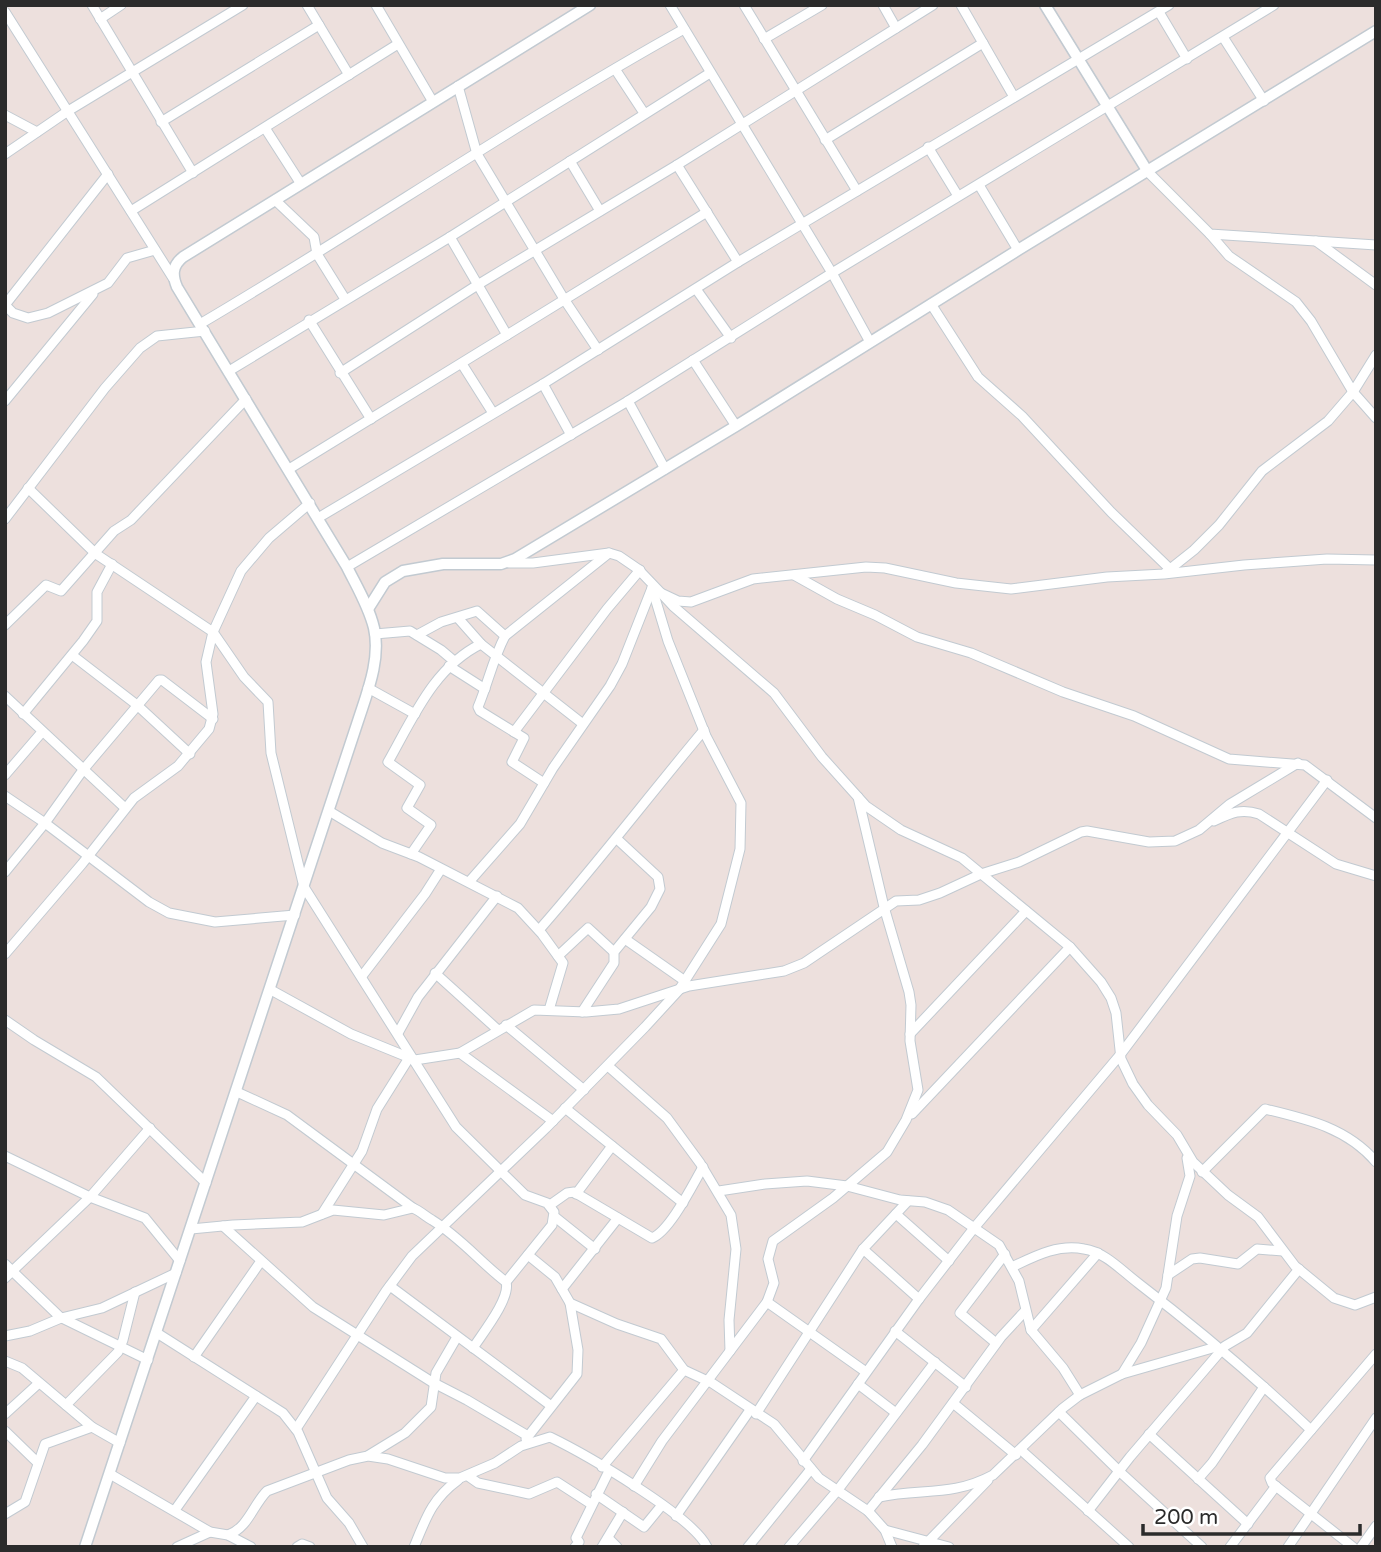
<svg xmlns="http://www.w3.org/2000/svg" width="1381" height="1552" viewBox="0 0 1381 1552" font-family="'Varela Round',sans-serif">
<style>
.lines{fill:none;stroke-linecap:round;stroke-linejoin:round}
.minor-casing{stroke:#c2cad1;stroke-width:11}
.tertiary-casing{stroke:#c2cad1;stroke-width:13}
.minor{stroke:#fff;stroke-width:9}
.tertiary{stroke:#fff;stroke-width:10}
</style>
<rect width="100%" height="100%" fill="#ede0dd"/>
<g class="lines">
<g class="minor-casing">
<g id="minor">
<polyline points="92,5 193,173"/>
<polyline points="307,5 349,75"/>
<polyline points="376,5 433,102"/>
<polyline points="670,5 832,273 870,342"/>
<polyline points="744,5 857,191"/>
<polyline points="883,5 896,28"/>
<polyline points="961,5 1014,97"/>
<polyline points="5,12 173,278"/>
<polyline points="1159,12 1187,59"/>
<polyline points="100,19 121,5"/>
<polyline points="1223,37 1264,101"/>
<polyline points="764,39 822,5"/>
<polyline points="615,69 644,113"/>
<polyline points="458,86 477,154 564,299 598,350"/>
<polyline points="5,115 37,132"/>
<polyline points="161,122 319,25"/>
<polyline points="265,128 301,184"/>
<polyline points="825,140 983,43"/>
<polyline points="928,147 958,196"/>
<polyline points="5,154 68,111 243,5"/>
<polyline points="570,161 600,211"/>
<polyline points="677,165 738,262"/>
<polyline points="1148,172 1210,234 1376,245"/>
<polyline points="108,174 5,305 13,313 28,318 48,313 108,283 127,258 155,250"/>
<polyline points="979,185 1018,250"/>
<polyline points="275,200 314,237 317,254 345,299"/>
<polyline points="131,211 398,44"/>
<polyline points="1210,234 1229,256 1296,302 1311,321 1353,392 1376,418"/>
<polyline points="450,237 507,335"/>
<polyline points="1316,241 1376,285"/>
<polyline points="696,289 731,338"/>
<polyline points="931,304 978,377 1022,416 1111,512 1170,569"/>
<polyline points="309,320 371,419"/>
<path d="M200,324C363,228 519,121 684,29"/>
<polyline points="693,360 736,426"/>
<polyline points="462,364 493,413"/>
<polyline points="229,371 450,237 710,73"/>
<polyline points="340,373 479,284 677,165 933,5"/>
<polyline points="543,384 571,435"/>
<polyline points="5,401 93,294"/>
<polyline points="628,401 665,469"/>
<polyline points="289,469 707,212"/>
<path d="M28,488L96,554L213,632L244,677L268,702L271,753L304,887L456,1127L525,1195L547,1203L554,1212L552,1225L506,1282C511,1298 482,1334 473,1348"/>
<polyline points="318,518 543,384 738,262 1169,5"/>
<polyline points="5,519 105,388 140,348 157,336 205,331"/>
<polyline points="509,563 533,563 609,553 619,556 638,569 661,593 678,601 691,602 753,579 866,567 885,568 956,583 1011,589 1107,577 1164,574 1244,565 1327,559 1376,560"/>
<polyline points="347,567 628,401 832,273 1274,5"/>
<polyline points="1165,573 1194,550 1219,525 1262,471 1328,421 1353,392 1376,355"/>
<polyline points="794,575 837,599 875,615 917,637 971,653 1063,692 1134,716 1229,759 1305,765 1376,818"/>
<polyline points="661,593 673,606 774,693 822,757 866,806 901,830 962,858 1070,947 1101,982 1111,998 1116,1013 1121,1059 1133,1084 1148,1105 1177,1135 1193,1162 1228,1195 1258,1217 1295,1266 1334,1298 1355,1305 1376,1297"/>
<polyline points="458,618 481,644 583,724"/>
<polyline points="5,625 46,585 61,591 114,531 131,520 246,399"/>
<polyline points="375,634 410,631 441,650 454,661"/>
<path d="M417,635L441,622L477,611L505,636C493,659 488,683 478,707L480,711L524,738L512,762L544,783"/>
<polyline points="505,636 609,553"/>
<polyline points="72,655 137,705 190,754"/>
<polyline points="449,666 485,689"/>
<polyline points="368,688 415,714"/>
<polyline points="5,696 125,808"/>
<polyline points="23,714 83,641 97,621 97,592 112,564"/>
<polyline points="514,732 607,609 640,570"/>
<polyline points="5,775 42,732"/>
<polyline points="5,796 45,823 149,902 169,913 215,922 295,915"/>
<polyline points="329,811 382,843 419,857 518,908 542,934 563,963 549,1010"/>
<path d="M1214,821C1231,813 1241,808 1259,814L1336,864L1376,876"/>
<path d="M411,854L431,825L407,808L420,785L388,762C413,718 434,667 481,644"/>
<polyline points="5,872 45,823 83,770 159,680 162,680 213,719"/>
<polyline points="469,882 520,824 553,768 610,686 622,664 652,588"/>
<path d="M539,930C596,865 648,797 704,730"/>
<polyline points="625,939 685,981"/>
<polyline points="5,954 82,864 134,798 178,766 209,729 213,714 206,662 213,632 241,571 269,538 310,503"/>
<polyline points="558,956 588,928 614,952"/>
<polyline points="435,973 498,1030"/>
<polyline points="362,976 425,894 441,869"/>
<polyline points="271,990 351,1034 415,1060 460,1053 534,1010 586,1012 619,1009 689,986 784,971 804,963 896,901 919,900 940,893 981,874 1019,862 1081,832 1087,831 1149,842 1175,841 1199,830 1230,804 1298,763"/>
<polyline points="582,1012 614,963 614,952 651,907 660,889 658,877 617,839"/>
<polyline points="5,1020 34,1040 96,1077 206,1183"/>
<polyline points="506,1025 584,1090"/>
<polyline points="398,1033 418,997 497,896"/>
<polyline points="910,1034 1026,911"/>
<polyline points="460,1053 553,1121"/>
<polyline points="608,1066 667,1118 700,1163 731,1215 736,1249 729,1320 730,1351"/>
<polyline points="237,1092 287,1115 413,1208"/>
<polyline points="565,1108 683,1203"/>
<polyline points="912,1114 1070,947"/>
<polyline points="5,1156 90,1197 145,1218 180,1261"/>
<path d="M1202,1172L1265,1109C1307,1119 1347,1128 1376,1162"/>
<polyline points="719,1191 765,1184 807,1181 847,1186 900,1200 925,1202 948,1210 999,1245 1019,1281 1031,1330 1063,1368 1080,1395"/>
<polyline points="576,1194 612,1146"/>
<path d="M550,1205L567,1193L574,1192L652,1238C670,1231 693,1184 703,1167"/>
<polyline points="322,1214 362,1151 377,1109 409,1058"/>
<polyline points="896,1214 949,1261"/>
<polyline points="555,1217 595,1249"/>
<polyline points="223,1226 313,1307 432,1382 467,1400 528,1436"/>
<path d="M191,1229L233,1225L302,1222L333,1210L384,1215L413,1208C420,1211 425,1216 432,1220C461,1238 479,1261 506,1282"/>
<polyline points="863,1249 919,1299"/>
<polyline points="528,1255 555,1277 570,1303 617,1324 661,1339 684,1370 712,1383 774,1424 819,1478 868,1511 885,1530 892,1547"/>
<polyline points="5,1264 61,1318"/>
<path d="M1012,1267C1035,1256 1057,1244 1084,1249C1105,1252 1122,1271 1138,1283C1198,1329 1256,1378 1311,1430"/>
<polyline points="1168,1275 1192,1259 1200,1258 1238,1264 1257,1249 1283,1251"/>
<polyline points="5,1278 90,1197 150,1128"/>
<polyline points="390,1286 550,1405"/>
<polyline points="562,1289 618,1218"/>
<polyline points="767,1302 866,1372"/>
<polyline points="62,1318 148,1360"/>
<polyline points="1031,1330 1098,1253"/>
<polyline points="895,1331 966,1387"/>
<polyline points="157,1333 283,1413 298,1432 327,1498 349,1523 363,1547"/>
<polyline points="5,1336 30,1331 61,1318 102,1308 176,1273"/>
<polyline points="996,1343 960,1313 1005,1254"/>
<polyline points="194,1357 261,1261"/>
<polyline points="5,1361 22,1368 92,1427 120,1443"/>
<polyline points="1122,1374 1141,1343 1166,1288 1177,1216 1190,1176 1187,1158"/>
<polyline points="858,1384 896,1413"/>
<polyline points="953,1403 1016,1455"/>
<polyline points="66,1405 118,1352 123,1340 135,1292"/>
<polyline points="1059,1412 1120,1472 1202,1547"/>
<polyline points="5,1414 39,1383"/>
<polyline points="756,1414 863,1249 908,1201"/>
<polyline points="296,1429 386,1291 412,1256 546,1128 645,1027 679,990 721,924 740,849 741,803 706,736 668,641 652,588"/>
<polyline points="5,1431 38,1463"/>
<polyline points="1149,1434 1248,1524"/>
<polyline points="526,1439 577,1374 578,1350 570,1303"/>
<polyline points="1021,1450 1129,1547"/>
<polyline points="369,1455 405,1433 431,1407 436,1373 457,1337"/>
<polyline points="803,1461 919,1299 974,1228 1120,1055 1327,780"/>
<polyline points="602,1467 684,1370"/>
<polyline points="110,1474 210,1532 228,1535 251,1547"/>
<polyline points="468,1476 478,1483 529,1494 557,1482 591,1504"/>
<polyline points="1198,1479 1212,1463 1264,1387"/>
<polyline points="634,1486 662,1441 767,1302 774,1283 768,1259 773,1241 833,1198 887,1152 906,1120 918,1090 910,1041 911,1005 909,992 884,907 858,797"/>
<polyline points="596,1494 644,1527 662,1505"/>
<path d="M879,1497C921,1488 952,1497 993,1475L1063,1408L1080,1395L1122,1374L1216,1347"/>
<polyline points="175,1510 256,1396"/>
<polyline points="868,1511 922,1445 1001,1337 1025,1311"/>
<polyline points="1088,1511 1130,1457 1225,1346 1247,1333 1299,1269"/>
<polyline points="5,1514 25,1502 45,1444 92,1427"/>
<polyline points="676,1516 750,1410"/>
<polyline points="885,1530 949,1547"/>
<path d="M228,1535C248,1528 253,1505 267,1491L349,1460L368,1456L388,1459L445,1478H460L495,1463L521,1446L550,1437C583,1453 693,1516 707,1547"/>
<polyline points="608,1538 617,1547"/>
<polyline points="177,1547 210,1532"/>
<polyline points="297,1547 302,1544 310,1547"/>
<path d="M414,1547C426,1518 432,1499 458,1480"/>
<polyline points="575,1547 579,1542 576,1538 609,1471"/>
<polyline points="602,1547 623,1512"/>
<polyline points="748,1547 811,1469"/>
<polyline points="789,1547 837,1491 935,1362"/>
<polyline points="923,1547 988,1480"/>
<polyline points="1230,1547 1276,1486"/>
<polyline points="1288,1547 1376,1418"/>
<polyline points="1353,1547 1272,1483 1270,1478 1376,1354"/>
<polyline points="1361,1547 1376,1526"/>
</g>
</g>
<g class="tertiary-casing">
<g id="tertiary">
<polyline points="1045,5 1148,172"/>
<polyline points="368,609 385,582 403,571 443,564 501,564 515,559 736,426 1018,250 1376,31"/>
<path d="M85,1547L358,721C367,693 381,659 374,628C369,607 357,587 347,567L177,287C172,275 172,266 183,257L590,5"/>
</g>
</g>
<use href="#minor" class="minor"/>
<use href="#tertiary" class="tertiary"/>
</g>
<rect width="1381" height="1552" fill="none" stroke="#2b2b2b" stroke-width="14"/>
<path d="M1143 1524v10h217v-10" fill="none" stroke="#2b2b2b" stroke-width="3.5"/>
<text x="1154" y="1524" font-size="21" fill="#2b2b2b" stroke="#ffffff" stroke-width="5" paint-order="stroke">200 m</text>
</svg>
